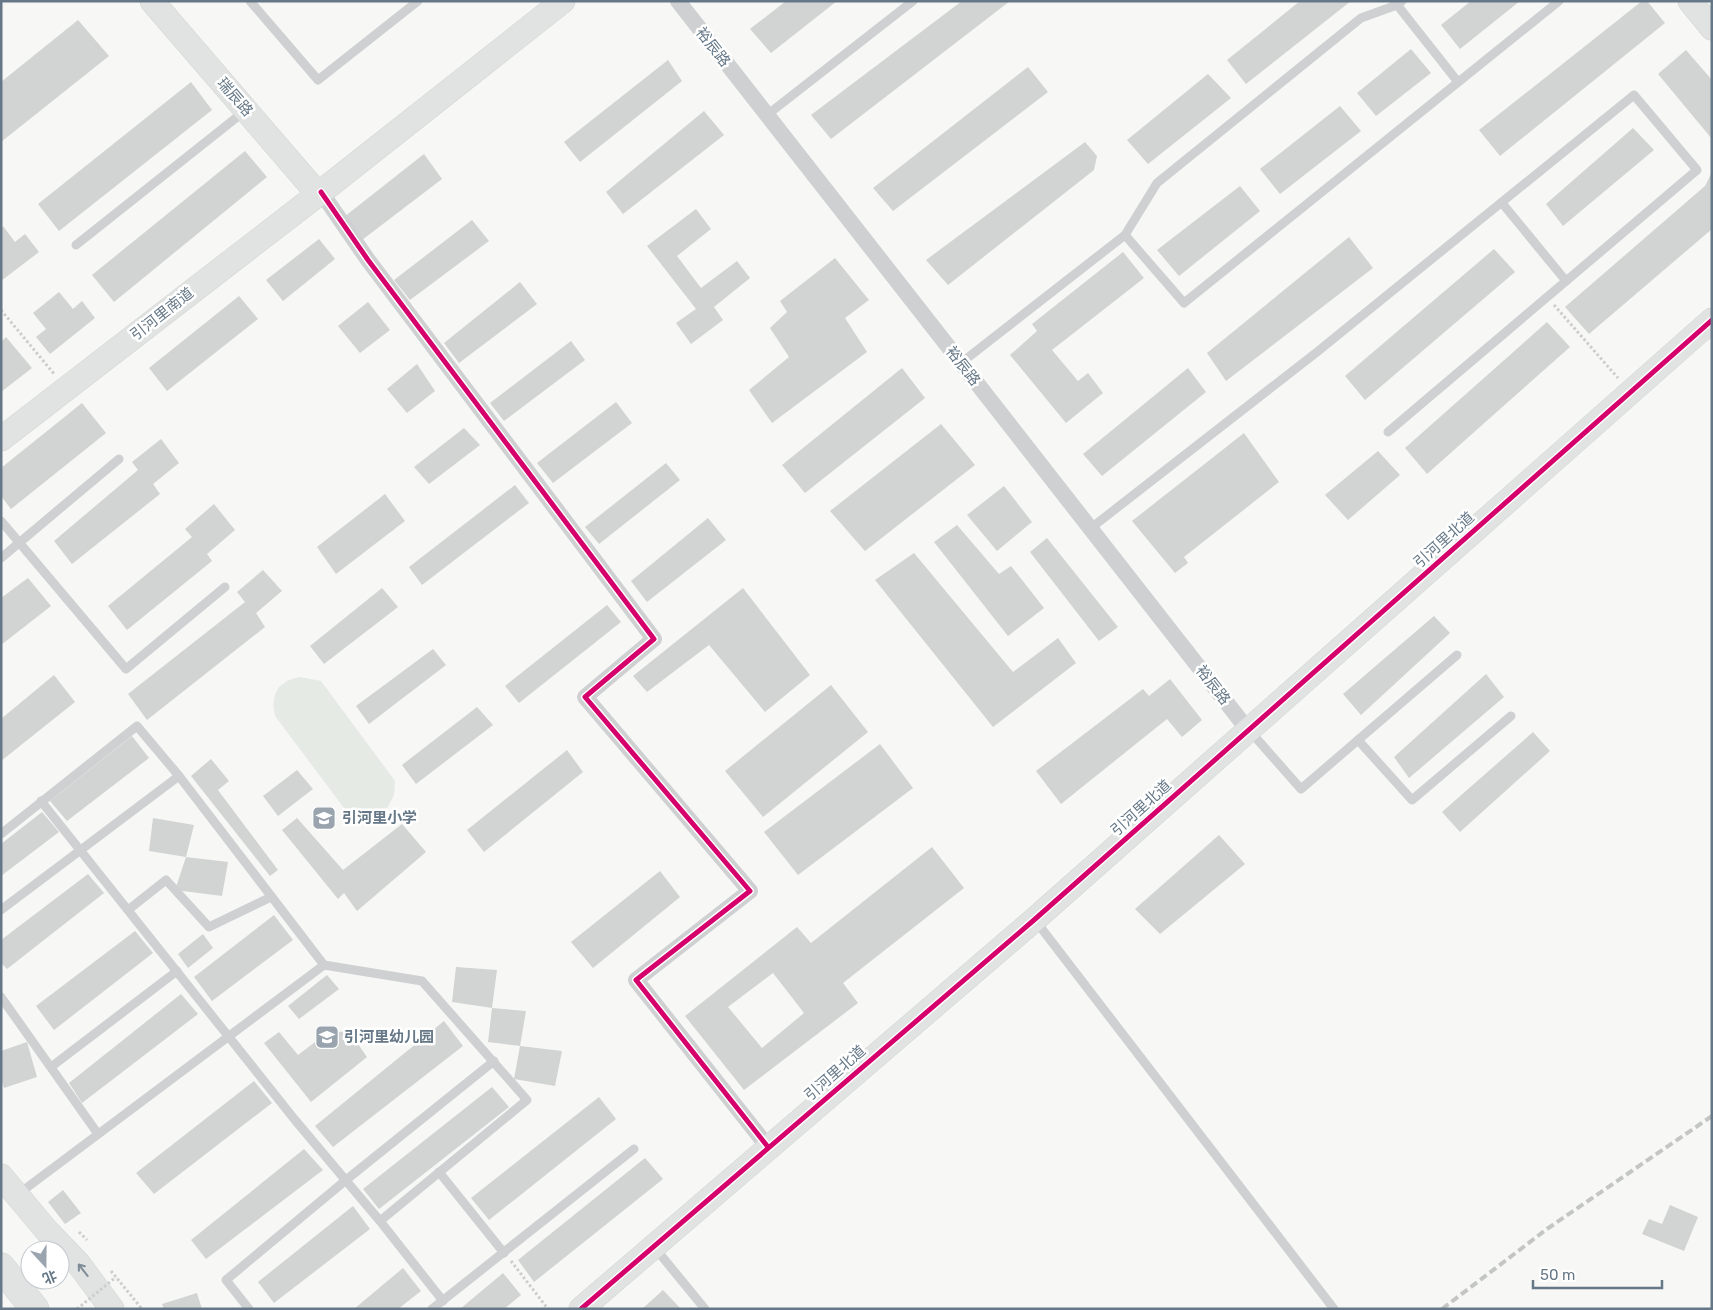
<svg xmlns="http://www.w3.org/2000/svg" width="1713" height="1310" viewBox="0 0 1713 1310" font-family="Rubik,'Noto Sans SC',sans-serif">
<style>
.green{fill:#e6eae4}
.building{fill:#d2d3d3;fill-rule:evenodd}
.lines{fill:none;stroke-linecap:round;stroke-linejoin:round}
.secondary-casing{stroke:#d3d5d5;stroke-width:25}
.highway-casing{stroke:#d3d4d4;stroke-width:29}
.path{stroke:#cccdcd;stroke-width:3;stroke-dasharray:2.5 2.5;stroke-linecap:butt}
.lane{stroke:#ced0d1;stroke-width:9}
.street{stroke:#ced0d1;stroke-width:16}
.secondary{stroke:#e1e2e2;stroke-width:24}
.highway{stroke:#e1e2e2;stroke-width:28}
.rail{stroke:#c4c6c6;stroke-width:4;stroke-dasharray:8 4;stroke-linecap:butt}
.path-bridge{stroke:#cccdcd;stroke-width:3;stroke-dasharray:2.5 2.5;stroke-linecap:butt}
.cycleway-casing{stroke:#fff;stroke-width:8}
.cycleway{stroke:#d6006c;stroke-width:5}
.oneway{stroke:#7f8d99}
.labels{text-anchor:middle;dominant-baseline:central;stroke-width:5;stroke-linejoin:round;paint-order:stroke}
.street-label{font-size:15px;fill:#667887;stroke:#fff}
.poi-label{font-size:15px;font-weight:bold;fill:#667887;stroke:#fff;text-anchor:start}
</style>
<rect width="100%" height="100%" fill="#f7f7f6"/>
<path class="green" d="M300,677L321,681L395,781L394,795L388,807L378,814L370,819L358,817L347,812L275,716C270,694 278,681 300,677Z"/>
<g class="building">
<polygon points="786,1 837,1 771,53 750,29"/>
<polygon points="962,1 1010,1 831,139 811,115"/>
<polygon points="1300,1 1351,1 1246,84 1227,60"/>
<polygon points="1471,1 1520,1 1460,49 1441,25"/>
<polygon points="1642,1 1647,1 1665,23 1500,156 1479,130"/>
<polygon points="78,20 109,56 1,142 1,82"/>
<polygon points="1411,49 1431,73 1376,116 1357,93"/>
<polygon points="1686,50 1712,80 1712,139 1658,74"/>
<polygon points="668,60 682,81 580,162 564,142"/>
<polygon points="1028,67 1048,92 893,211 873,188"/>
<polygon points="1208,74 1231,98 1148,164 1127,140"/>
<polygon points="191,82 212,110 59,231 38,204"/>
<polygon points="1340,106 1361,131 1280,194 1260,169"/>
<polygon points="704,111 724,135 623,214 606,192"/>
<polygon points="1633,128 1654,150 1563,226 1546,204"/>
<polygon points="1085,142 1097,156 1094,170 948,285 926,260"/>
<polygon points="245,151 267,177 114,302 92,275"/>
<polygon points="424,154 442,179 362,240 344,217"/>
<polygon points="1712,172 1712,229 1589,334 1565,307 1705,186"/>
<polygon points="1240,186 1260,211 1179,276 1157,250"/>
<polygon points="696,209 711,229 677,256 701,288 737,261 750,278 714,307 723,320 691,344 676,323 696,309 647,246"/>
<polygon points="472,220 489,241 410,300 394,280"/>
<polygon points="3,226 15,242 25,234 39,252 1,281 1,228"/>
<polygon points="1349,237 1373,268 1226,381 1207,353"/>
<polygon points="319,239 335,259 283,301 266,280"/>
<polygon points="1494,249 1515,272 1365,400 1345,376"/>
<polygon points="1123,252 1144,278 1052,350 1078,381 1088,373 1103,393 1066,423 1010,355 1037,331 1032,324"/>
<polygon points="835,258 869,300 845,318 867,352 772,423 749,390 789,357 770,328 787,312 780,301"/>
<polygon points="520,282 537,304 459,363 444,343"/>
<polygon points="59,292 73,309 82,301 95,318 50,354 36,337 46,329 33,313"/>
<polygon points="239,296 258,319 167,391 149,368"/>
<polygon points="368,302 390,330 360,353 338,326"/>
<polygon points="1547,322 1570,347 1427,474 1405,448"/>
<polygon points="6,337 32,368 1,392 1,342"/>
<polygon points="571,341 585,360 504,421 490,403"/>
<polygon points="417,364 435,391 407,413 387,389"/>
<polygon points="902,368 925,398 805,493 782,465"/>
<polygon points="1188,368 1206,392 1102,476 1083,454"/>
<polygon points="616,402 632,423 553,483 537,463"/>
<polygon points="82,403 106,433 11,509 1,496 1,468"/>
<polygon points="941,424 975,465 865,551 830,511"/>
<polygon points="464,428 480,445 429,484 414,467"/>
<polygon points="1244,433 1279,482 1184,557 1188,563 1175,573 1132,521"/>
<polygon points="161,439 179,463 153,484 160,494 72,564 54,541 138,470 132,462"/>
<polygon points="1378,451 1400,475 1348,520 1325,495"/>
<polygon points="666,463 680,480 599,544 585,527"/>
<polygon points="515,485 529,503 422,585 409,567"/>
<polygon points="1004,486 1032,522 997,551 967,515"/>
<polygon points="385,494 405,521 336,574 317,547"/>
<polygon points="214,504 235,530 207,554 212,561 127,630 108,606 192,537 185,529"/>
<polygon points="708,518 726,540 647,602 631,581"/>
<polygon points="957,525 999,574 1011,566 1044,608 1008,636 934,542"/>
<polygon points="1047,538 1118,627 1099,641 1030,552"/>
<polygon points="914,553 1013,672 1058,638 1076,663 993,727 875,580"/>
<polygon points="263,570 282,591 256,613 265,627 147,720 128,694 245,602 237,592"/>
<polygon points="28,578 51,606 1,645 1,598"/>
<polygon points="382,588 398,607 324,664 310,646"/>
<polygon points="743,588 810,675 765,712 709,645 647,692 633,676"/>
<polygon points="607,605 621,622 519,703 505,686"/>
<polygon points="1434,616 1450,633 1361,715 1343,694"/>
<polygon points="433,649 446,665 369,724 356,706"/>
<polygon points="1486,674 1504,697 1409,778 1394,757"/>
<polygon points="54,675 75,702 1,761 1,719"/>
<polygon points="1170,679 1202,720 1182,737 1167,719 1061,804 1036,771 1143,689 1149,696"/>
<polygon points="831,685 868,732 763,817 725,771"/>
<polygon points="477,707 493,725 416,784 402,765"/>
<polygon points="1533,732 1550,751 1460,832 1442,812"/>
<polygon points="132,736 149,758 67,821 50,801"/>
<polygon points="880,744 913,788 798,875 764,832"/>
<polygon points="567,750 583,772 484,852 467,830"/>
<polygon points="211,759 229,781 218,790 278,870 270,876 191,776"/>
<polygon points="297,770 313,789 278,816 263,796"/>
<polygon points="42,812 59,832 1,876 1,844"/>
<polygon points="153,818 194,825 186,857 149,851"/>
<polygon points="297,818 343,870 402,824 426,852 357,911 344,893 338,899 282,830"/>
<polygon points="1219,835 1245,864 1160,934 1135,909"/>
<path d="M932,847L964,888L843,983L858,1003L744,1090L685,1016L797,927L811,943ZM773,973L804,1013L762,1048L728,1007Z"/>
<polygon points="186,857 228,862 222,896 175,890"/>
<polygon points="660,871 680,897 593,968 571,942"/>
<polygon points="88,874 104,893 7,969 1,963 1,940"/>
<polygon points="274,915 293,940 212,1001 194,977"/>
<polygon points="135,931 153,953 54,1030 36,1006"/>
<polygon points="203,934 213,948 188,968 178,954"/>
<polygon points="456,967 497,970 492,1008 526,1011 520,1046 488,1042 492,1008 452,1002"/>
<polygon points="327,975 339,989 299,1019 288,1006"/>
<polygon points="181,994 198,1014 82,1103 69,1083"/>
<polygon points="444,1021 463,1046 333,1147 315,1126"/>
<polygon points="349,1031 367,1057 311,1102 264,1043 279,1032 298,1055 327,1033"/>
<polygon points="27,1042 37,1077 4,1088 1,1079 1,1051"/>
<polygon points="520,1046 562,1051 555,1086 514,1079"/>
<polygon points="254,1081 272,1103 154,1194 136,1173"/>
<polygon points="492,1087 509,1107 379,1209 363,1189"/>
<polygon points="599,1097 616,1119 489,1220 471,1198"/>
<polygon points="304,1149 323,1170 206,1259 191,1240"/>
<polygon points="645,1158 663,1179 534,1282 518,1260"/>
<polygon points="63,1190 81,1213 65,1224 48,1202"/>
<polygon points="1670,1205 1698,1217 1684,1251 1642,1234 1649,1219 1662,1224"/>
<polygon points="353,1206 370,1229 274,1303 258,1282"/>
<polygon points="403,1268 421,1291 398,1309 354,1309"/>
<polygon points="503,1273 521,1295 504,1309 460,1309"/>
<polygon points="663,1290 681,1309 642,1309"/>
<polygon points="197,1293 202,1309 164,1309 162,1304"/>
</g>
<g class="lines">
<g class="secondary-casing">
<g id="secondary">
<polyline points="152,1 318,194"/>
<polyline points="1690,1 1712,28"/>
<polyline points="1,439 321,192 563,1"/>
<polyline points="1,1176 47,1231 78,1263 112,1309"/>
<polyline points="581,1309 1034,920 1712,320"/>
</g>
</g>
<g class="highway-casing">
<polyline id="highway" points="1,1267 35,1309"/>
</g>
<g class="path">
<polyline points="1554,305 1618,378"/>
<polyline points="1,310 55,375"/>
<polyline points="79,1232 87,1240"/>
<polyline points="511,1261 548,1309"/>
<polyline points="111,1271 142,1309"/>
</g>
<g class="lane">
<polyline points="250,1 318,80 418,1"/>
<polyline points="1394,1 1458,82"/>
<polyline points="767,115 913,1"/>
<polyline points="1502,203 1566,281"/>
<polyline points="1125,235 1157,183 1361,18 1397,5 1402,1"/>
<polyline points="76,245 246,110"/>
<polyline points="961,363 1125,235 1184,303 1559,1"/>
<polyline points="1,521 126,669 225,587"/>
<polyline points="1091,528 1317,352 1634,95 1697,170 1388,432"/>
<polyline points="1,558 119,459"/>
<polyline points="1249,730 1301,789 1457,655"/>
<polyline points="1358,740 1412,800 1511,716"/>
<polyline points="41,801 295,1120 380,1221 443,1301"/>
<polyline points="1,834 137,726 179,776"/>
<polyline points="1,910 179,776 324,965 422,981 527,1100 380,1221"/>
<polyline points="128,910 166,880 209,927 271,897"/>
<polyline points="1035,920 1334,1309"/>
<polyline points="1,997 98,1134"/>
<polyline points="51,1067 177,971"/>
<polyline points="439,1172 504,1253"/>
<polyline points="17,1195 324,965"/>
<polyline points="655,1248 705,1309"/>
<polyline points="249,1309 226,1280 346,1180 494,1061"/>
<polyline points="432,1309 634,1149"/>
</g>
<g class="street">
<polyline points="678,1 1248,730"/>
<polyline points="321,192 368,260 654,639 585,697 750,891 636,980 768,1147"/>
</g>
<use href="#secondary" class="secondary"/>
<use href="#highway" class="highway"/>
<polyline class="rail" points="1442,1309 1547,1229 1712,1116"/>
<polyline class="path-bridge" points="77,1309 116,1277"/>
<g class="cycleway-casing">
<g id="cycleway">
<polyline points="321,192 368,260 654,639 585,697 750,891 636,980 768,1147"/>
<polyline points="581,1309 1034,920 1712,320"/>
</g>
</g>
<use href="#cycleway" class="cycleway"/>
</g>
<defs><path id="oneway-shaft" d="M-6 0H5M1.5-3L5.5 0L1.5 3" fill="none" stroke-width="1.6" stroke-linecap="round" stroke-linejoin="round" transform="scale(1.25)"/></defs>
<use class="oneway" href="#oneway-shaft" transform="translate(83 1270) rotate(-128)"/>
<defs>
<g id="school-square" transform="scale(1.25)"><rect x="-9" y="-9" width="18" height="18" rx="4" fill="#99a4ae" stroke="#fff"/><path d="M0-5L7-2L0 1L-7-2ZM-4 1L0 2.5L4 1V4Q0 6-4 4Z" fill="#fff"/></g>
</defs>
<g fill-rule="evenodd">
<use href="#school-square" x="324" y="818"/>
<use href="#school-square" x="327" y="1037"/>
</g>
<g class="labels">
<g class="street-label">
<text transform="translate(713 47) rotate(52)">裕辰路</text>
<text transform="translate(235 97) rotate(49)">瑞辰路</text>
<text transform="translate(162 314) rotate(-38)">引河里南道</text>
<text transform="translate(963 366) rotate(52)">裕辰路</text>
<text transform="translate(1444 540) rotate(-42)">引河里北道</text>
<text transform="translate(1213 685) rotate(52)">裕辰路</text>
<text transform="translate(1141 808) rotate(-42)">引河里北道</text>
<text transform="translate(835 1073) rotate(-41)">引河里北道</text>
</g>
<g class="poi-label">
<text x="342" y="818">引河里小学</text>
<text x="344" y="1037">引河里幼儿园</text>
</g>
</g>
<rect width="1713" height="1310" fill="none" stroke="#667887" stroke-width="5"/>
<g transform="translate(45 1265) rotate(159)"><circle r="24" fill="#ffffff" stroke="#c2c9cf"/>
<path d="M0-4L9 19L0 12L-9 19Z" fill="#99a4ae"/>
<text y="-8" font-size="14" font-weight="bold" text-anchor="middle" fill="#667887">北</text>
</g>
<path d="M1533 1280v8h129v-8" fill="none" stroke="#667887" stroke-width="2.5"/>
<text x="1540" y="1280" font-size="15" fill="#667887" stroke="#ffffff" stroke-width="4" paint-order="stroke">50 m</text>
</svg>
